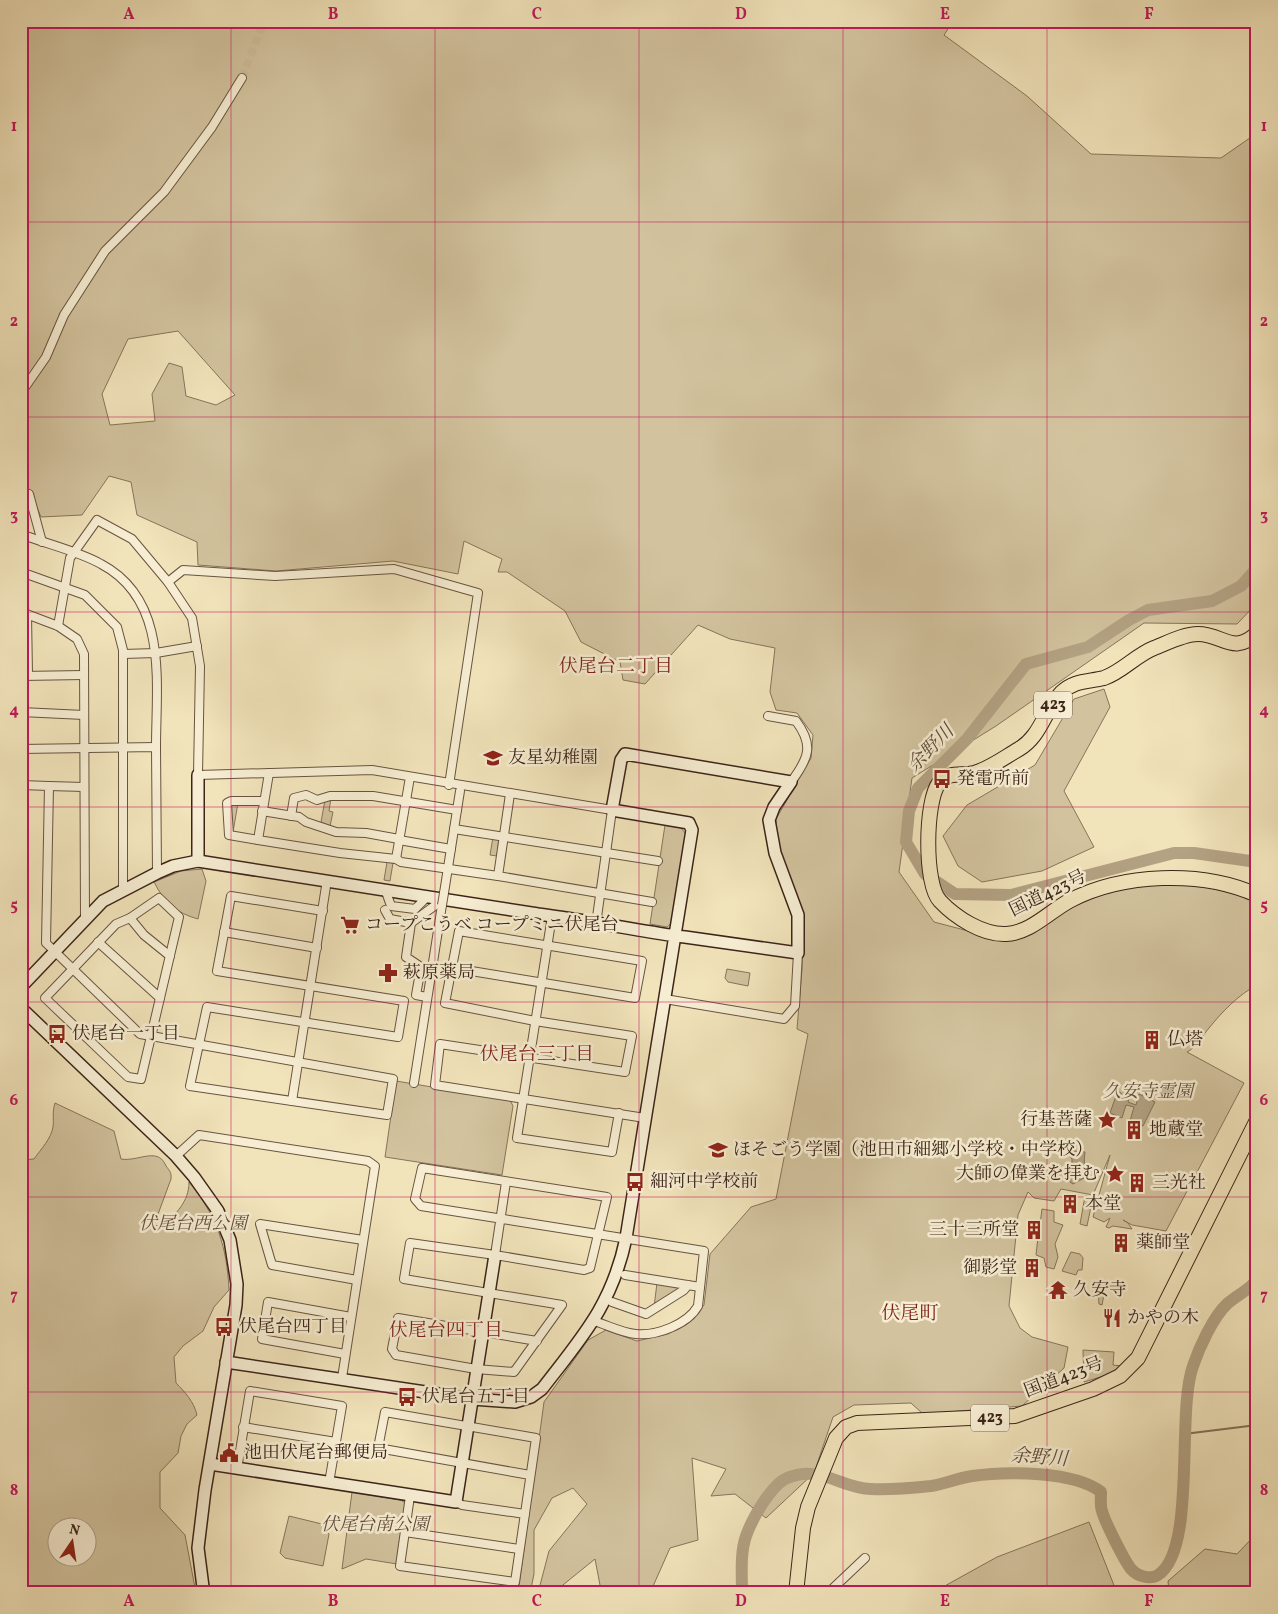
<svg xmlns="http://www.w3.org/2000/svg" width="1278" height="1614" viewBox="0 0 1278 1614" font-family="Vollkorn,'Noto Serif JP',serif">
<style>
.green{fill:#d2c39e;stroke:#87745b;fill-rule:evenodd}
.water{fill:#b3a283;stroke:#837058}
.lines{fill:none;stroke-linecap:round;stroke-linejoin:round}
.stream{stroke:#837058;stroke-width:2}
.river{stroke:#b3a283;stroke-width:12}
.street-tunnel{stroke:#cdbd9a;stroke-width:8;stroke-dasharray:8 4;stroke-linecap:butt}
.street-casing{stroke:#695440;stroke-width:10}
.secondary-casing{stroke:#3c2418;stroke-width:14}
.highway-casing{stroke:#3c2418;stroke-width:16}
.street{stroke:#f6edd2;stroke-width:8}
.secondary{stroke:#f6edd2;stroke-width:11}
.highway{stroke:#f1e3ba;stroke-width:14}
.street-bridge-casing{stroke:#695440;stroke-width:10;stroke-linecap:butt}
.street-bridge{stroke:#f6edd2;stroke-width:8}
.grid{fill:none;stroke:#c2185b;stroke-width:1;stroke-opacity:0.55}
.labels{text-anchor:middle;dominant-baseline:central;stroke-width:5;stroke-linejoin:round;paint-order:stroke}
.shield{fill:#f6edd2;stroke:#746050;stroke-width:1}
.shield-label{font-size:16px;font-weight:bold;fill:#3c2418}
.poi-label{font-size:18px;fill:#3c2418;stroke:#f6edd2;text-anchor:start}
.street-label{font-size:18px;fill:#3c2418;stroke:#f6edd2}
.park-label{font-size:18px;font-style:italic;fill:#624c3a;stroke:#f6edd2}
.neighbourhood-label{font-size:19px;fill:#7a1f14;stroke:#f6edd2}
.water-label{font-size:19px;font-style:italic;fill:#604a38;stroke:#f6edd2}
.neatline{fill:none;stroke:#c2185b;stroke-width:2}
.grid-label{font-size:16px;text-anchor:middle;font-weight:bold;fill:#c2185b}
</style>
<rect width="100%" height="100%" fill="#f1e3ba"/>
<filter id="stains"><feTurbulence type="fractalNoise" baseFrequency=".004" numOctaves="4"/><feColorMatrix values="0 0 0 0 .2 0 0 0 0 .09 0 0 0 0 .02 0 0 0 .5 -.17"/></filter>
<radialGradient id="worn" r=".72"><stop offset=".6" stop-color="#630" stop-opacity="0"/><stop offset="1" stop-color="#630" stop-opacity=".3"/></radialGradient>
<g class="green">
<path d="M21,21H953L944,35L1027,96L1091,154L1221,158L1257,133V603L1237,624L1144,623L996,726L912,778L899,872L934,922L999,939L1103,894L1123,888L1170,884L1203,886L1257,900V985C1238,995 1222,1012 1209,1028C1202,1036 1197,1047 1187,1052L1244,1083L1166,1231L1132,1225L1123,1220L1128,1223L1132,1229L1113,1226L1109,1228L1106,1227L1110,1218L1104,1222L1093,1217L1110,1155L1093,1195L1061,1189L1054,1201L1034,1198L1028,1192L1018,1215L1009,1306L1020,1328L1032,1337L1068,1347L1064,1368L1022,1406L923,1414L911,1403L854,1405L833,1417L814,1473L766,1518L735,1494L711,1496L726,1469L692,1458L698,1540L670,1548L650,1593H592L600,1585L595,1559L553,1593H538L549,1551L587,1504L573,1488L552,1498L534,1530V1574L530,1593H518L544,1402L588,1340L606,1330L637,1341L668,1334L687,1324L704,1305L710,1254L751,1207L776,1199L808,1034L797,1029L802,969L803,911L778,849L776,819L811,758L813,735L797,713L776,710L770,692L775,648L730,639L698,625L645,684L623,680L620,662L581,642L565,611L507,572H498L502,559L464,541L458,574L393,561L276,571L198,565L197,542L137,515L131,482L109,476L82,515L41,517L28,487L21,485ZM178,331L235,395L216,405L186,396L182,367L169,363L152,394L155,421L110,425L102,394L128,339Z"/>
<polygon points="1104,689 1110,707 1064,791 1094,847 1042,871 982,882 958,866 943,836 967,805 1035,765 1074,699"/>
<polygon points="331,798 329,811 333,812 330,826 321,822 325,800"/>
<polygon points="238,803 233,832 231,831 230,806"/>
<polygon points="665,825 681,828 686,834 672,923 667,927 650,924"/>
<polygon points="493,837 499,838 497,856 490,855"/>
<polygon points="387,862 393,863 390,881 384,880"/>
<path d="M202,869L206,881L198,919C176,913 164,902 154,882L181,871Z"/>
<polygon points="727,969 750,973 748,986 728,982 725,978"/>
<polygon points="396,1081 510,1100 513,1106 502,1175 385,1157"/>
<path d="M55,1103L114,1131L121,1159C137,1162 157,1147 165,1164C168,1170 172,1171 171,1179L154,1225L163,1227C176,1213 189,1202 189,1182C217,1216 227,1247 229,1290L214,1307L203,1331L183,1346L174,1357L176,1383C185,1392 194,1402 197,1415L187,1424L181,1436L178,1453L160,1472V1508L185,1535L196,1593H21V1160L34,1159C41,1149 51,1139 53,1127C54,1118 52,1112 55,1103ZM58,1526H88V1556H58Z"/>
<polygon points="1085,1196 1093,1197 1087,1226 1080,1224"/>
<polygon points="1042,1209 1054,1211 1054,1222 1063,1225 1055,1244 1058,1257 1054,1269 1046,1267 1044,1258 1036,1255 1038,1237 1041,1234 1039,1232"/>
<polygon points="1071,1252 1080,1254 1083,1258 1082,1270 1078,1270 1076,1275 1062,1271"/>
<polygon points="657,1283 679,1286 680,1290 654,1307"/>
<polygon points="1098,1287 1105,1289 1102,1305 1099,1304"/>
<polygon points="1083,1350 1114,1352 1113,1365 1122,1366 1107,1375 1084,1382"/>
<polygon points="352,1492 401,1500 406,1504 397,1564 366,1559 342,1569"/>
<polygon points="289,1516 322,1524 329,1534 323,1566 285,1558 280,1553"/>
<polygon points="1089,1522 1117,1593 932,1593 997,1557"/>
<polygon points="1257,1533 1257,1591 1252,1593 1169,1593 1168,1581 1205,1549 1237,1554"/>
</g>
<g class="water">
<polygon points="1124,1087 1132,1090 1128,1102 1136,1105 1139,1094 1155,1102 1143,1126 1130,1121 1134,1107 1126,1105 1122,1118 1110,1113 1117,1093 1120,1092 1123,1096"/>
<path d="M1074,1151L1085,1152C1083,1161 1086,1170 1084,1178L1073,1184L1070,1182V1174L1063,1172L1072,1165V1159L1068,1153Z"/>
</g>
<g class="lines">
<polyline class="stream" points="1184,1434 1257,1425"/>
<g class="river">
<polyline points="1257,568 1241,586 1212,601 1148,610 1129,620 1088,647 1026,664 967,739 918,788 909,811 906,842 925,874 955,894 1011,895 1174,853 1194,853 1257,862"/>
<path d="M742,1593C742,1575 740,1553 746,1536C752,1519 771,1485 787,1478C820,1464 840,1488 871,1489C891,1490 911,1488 931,1486C945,1484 958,1478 972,1476C1005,1471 1075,1471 1101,1492C1101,1498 1100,1506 1102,1511C1105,1522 1124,1560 1131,1569C1137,1576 1150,1580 1158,1575C1197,1550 1176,1413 1193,1366C1199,1348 1213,1317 1227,1304C1237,1295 1248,1291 1257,1280"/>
</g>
<polyline class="street-tunnel" points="242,78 264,21"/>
<g class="street-casing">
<g id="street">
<polyline points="21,393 46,357 64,315 105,251 164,192 212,127 242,78"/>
<polyline points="21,492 29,494 42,542"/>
<path d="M21,534C46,544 78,551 101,564C169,600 156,683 156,747"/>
<polyline points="21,572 85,595 117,627 123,650 123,891"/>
<polyline points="168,582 183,570 275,576 394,569 478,593 449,785"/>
<polyline points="21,612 58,626 77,639 84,654 85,920"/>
<polyline points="27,614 28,675"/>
<polyline points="58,626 70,558 97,520 132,539 168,582 192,618 200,666 198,775 372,770 612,810 597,917"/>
<polyline points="123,654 156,653 197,646"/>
<polyline points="21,676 84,675"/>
<polyline points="21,712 84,715"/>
<path d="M768,716L796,721C814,745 809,758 791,782"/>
<polyline points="21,749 156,747 157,873"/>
<polyline points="269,773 258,840 340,853 396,859 410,777"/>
<polyline points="21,785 49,786 46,943 140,1034 393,1079 387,1115 190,1086 207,1007 398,1037 404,1001 217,971 231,896 323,911"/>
<polyline points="49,786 84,787"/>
<polyline points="510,794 498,876 652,902"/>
<polyline points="262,811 299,817 306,822 336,832 366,833 399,839"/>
<polyline points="291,816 294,798 306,795 317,800 330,796 373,796 457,810"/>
<polyline points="454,829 658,861"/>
<polyline points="258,840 229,835 227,803 231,801 264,801"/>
<polyline points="399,840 451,849"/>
<polyline points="396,859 401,862 498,876"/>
<polyline points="385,889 391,906 415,909 428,896"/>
<polyline points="444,893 460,791"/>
<polygon points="159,898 179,917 141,1079 128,1077 45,998 116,924 130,918"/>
<polyline points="385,910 390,919 411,923"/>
<polyline points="552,916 517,1138 612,1152 619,1113"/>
<polyline points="130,918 144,935 170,956"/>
<polyline points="224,932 317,948"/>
<polyline points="98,942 160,998"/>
<polyline points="453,968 635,998 642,961 459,931 445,1003 535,1021 632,1036 625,1072 440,1044 435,1085 645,1118"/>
<polyline points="427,997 416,995 421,967 406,957 411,923 437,904"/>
<polyline points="665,999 784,1019 795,1006 798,953"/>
<polyline points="414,1083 442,905"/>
<polyline points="292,1101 327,880"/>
<polyline points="176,1156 199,1135 368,1161 375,1166 342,1378"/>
<path d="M506,1182L495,1255L584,1270L590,1268L607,1197L422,1168L415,1199L421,1206C515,1221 610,1236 704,1251L698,1306C688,1324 657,1336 636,1334C622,1333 607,1325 594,1321"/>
<polyline points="495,1255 410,1243 404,1279 562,1305 514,1372 476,1369 396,1355 392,1349 398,1318 537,1341"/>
<polyline points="625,1275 700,1287"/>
<polyline points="357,1280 272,1265 260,1224 363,1240"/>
<polyline points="612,1302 646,1314 684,1290 688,1285"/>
<polyline points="345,1354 262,1339 268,1302 351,1317"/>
<polyline points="243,1427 336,1442"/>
<polyline points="237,1469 250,1391 342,1406 329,1483"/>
<polyline points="410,1496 400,1566 515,1582 536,1438 385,1412 378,1448 530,1475"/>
<polyline points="456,1502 462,1505 525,1514"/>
<polyline points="405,1532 519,1549"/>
<polyline points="828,1593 865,1558"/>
</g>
</g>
<g class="secondary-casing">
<g id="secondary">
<polyline points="198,861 198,775"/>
<path d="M21,987L103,901L157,873L173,866L198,861L538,914C584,920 630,929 676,936L685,937L798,953V915L775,853L769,820L774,807L791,782L625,754L621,760L612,810L689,823L692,830L626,1238C612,1305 582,1337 542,1389L531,1397L515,1402L472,1399L226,1362"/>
<polyline points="21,1008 175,1155 194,1177 218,1211 230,1240 237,1284 236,1305 205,1490 198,1548 203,1587 207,1593"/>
<polyline points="210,1464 456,1502 495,1255"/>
</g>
</g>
<g class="highway-casing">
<g id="highway">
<path d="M1257,633C1233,656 1223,634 1198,634C1184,634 1167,643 1154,648C1136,655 1122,672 1104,678C1088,682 1074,680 1061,693C1044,711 1041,736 1019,749C1005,757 989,769 974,773C961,776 949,771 939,783C925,801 924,885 940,901C956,918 983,935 1006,934C1030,933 1049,912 1069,901C1122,873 1202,870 1257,895"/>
<polyline points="796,1593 803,1528 808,1507 836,1438 846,1427 857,1423 1015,1416 1093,1389 1120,1376 1138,1358 1257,1120"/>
</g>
</g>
<use href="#street" class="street"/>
<use href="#secondary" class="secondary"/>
<use href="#highway" class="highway"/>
<g class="street-bridge-casing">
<polyline id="street-bridge" points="442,905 444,893"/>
</g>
<use href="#street-bridge" class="street-bridge"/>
</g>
<path class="grid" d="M231,21V1593M435,21V1593M639,21V1593M843,21V1593M1047,21V1593M21,222H1257M21,417H1257M21,612H1257M21,807H1257M21,1002H1257M21,1197H1257M21,1392H1257"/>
<defs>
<g id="school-bare" transform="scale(1.5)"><path d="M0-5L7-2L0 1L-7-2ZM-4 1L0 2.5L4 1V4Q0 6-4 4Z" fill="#8f2418" stroke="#f6edd2" stroke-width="2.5" paint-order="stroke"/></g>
<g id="bus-bare" transform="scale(1.5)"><path d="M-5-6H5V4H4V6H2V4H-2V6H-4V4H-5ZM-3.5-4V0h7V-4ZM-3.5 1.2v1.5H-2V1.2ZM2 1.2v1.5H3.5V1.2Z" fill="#8f2418" stroke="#f6edd2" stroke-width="2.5" paint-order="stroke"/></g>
<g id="supermarket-bare" transform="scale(1.5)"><path d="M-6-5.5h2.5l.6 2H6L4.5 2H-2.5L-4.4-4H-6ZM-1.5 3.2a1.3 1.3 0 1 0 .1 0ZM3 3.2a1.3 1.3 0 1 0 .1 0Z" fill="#8f2418" stroke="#f6edd2" stroke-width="2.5" paint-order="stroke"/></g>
<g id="pharmacy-bare" transform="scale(1.5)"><path d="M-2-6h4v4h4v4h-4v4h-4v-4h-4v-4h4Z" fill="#8f2418" stroke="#f6edd2" stroke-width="2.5" paint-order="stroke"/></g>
<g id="building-bare" transform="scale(1.5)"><path d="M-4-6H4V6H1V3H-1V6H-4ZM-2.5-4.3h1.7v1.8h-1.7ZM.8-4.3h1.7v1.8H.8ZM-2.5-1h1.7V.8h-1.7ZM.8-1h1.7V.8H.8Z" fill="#8f2418" stroke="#f6edd2" stroke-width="2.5" paint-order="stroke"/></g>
<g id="sight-bare" transform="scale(1.5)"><path d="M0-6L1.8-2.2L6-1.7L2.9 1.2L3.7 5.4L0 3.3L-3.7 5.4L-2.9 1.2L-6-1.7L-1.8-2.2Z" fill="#8f2418" stroke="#f6edd2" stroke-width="2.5" paint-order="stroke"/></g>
<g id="temple-bare" transform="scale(1.5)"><path d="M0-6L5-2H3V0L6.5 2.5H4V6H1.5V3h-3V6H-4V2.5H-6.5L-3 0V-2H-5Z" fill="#8f2418" stroke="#f6edd2" stroke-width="2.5" paint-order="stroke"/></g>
<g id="restaurant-bare" transform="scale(1.5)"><path d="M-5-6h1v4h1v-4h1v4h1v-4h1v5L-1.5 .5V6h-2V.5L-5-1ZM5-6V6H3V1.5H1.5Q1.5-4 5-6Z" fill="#8f2418" stroke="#f6edd2" stroke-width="2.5" paint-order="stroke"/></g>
<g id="civic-bare" transform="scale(1.5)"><path d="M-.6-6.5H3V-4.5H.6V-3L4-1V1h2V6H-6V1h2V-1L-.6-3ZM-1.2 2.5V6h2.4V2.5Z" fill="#8f2418" stroke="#f6edd2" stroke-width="2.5" paint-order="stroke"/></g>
</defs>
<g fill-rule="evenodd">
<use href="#school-bare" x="493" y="758"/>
<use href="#bus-bare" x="942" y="779"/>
<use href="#supermarket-bare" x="350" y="925"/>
<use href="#pharmacy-bare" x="388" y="973"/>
<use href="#bus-bare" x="57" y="1034"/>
<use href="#building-bare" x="1152" y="1040"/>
<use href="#sight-bare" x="1107" y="1120"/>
<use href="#building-bare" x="1134" y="1130"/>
<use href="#school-bare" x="718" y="1150"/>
<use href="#sight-bare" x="1115" y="1174"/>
<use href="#bus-bare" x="635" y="1182"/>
<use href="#building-bare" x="1137" y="1183"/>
<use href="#building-bare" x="1070" y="1204"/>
<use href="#building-bare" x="1034" y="1230"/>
<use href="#building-bare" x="1121" y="1243"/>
<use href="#building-bare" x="1032" y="1268"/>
<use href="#temple-bare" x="1058" y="1290"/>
<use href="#restaurant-bare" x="1112" y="1318"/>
<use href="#bus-bare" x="224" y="1327"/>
<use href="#bus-bare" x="407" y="1397"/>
<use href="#civic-bare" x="229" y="1453"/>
</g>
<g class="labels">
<g class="shield">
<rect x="1034" y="691.5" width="38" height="27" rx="4"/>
<rect x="971" y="1404.5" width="38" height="27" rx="4"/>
</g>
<g class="shield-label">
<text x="1053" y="705">423</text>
<text x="990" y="1418">423</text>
</g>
<g class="poi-label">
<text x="508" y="758">友星幼稚園</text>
<text x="957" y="779">発電所前</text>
<text x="365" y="925">コープこうべ コープミニ伏尾台</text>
<text x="403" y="973">萩原薬局</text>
<text x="72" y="1034">伏尾台一丁目</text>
<text x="1167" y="1040">仏塔</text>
<text x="1092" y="1120" text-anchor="end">行基菩薩</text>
<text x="1149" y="1130">地蔵堂</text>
<text x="733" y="1150">ほそごう学園（池田市細郷小学校・中学校）</text>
<text x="1100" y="1174" text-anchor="end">大師の偉業を拝む</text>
<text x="650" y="1182">細河中学校前</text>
<text x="1152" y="1183">三光社</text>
<text x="1085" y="1204">本堂</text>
<text x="1019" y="1230" text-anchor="end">三十三所堂</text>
<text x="1136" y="1243">薬師堂</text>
<text x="1017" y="1268" text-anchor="end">御影堂</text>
<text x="1073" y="1290">久安寺</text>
<text x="1127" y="1318">かやの木</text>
<text x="239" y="1327">伏尾台四丁目</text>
<text x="422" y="1397">伏尾台五丁目</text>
<text x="244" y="1453">池田伏尾台郵便局</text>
</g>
<g class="street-label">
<text transform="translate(1048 894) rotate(-26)">国道423号</text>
<text transform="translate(1064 1378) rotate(-21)">国道423号</text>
</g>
<g class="park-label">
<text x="1148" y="1092">久安寺霊園</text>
<text x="193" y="1224">伏尾台⻄公園</text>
<text x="375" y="1525">伏尾台南公園</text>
</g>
<g class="neighbourhood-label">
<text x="616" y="667">伏尾台二丁目</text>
<text x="537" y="1055">伏尾台三丁目</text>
<text x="910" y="1314">伏尾町</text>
<text x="446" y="1331">伏尾台四丁目</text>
</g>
<g class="water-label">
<text transform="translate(931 749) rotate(-46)">余野川</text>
<text transform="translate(1039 1458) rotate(4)">余野川</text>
</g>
</g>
<rect width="1278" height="1614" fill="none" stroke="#f1e3ba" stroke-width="55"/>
<g transform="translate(72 1542) rotate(13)"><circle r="24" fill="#f6edd2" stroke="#ac9d88"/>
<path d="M0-4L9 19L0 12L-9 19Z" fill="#8f2418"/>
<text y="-8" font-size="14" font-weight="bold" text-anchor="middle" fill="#3c2418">N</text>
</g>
<rect x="28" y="28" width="1222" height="1558" class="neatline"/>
<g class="grid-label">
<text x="129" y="19">A</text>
<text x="333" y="19">B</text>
<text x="537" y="19">C</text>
<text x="741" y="19">D</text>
<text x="945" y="19">E</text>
<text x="1149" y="19">F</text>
<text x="14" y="131">1</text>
<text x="1264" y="131">1</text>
<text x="14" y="326">2</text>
<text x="1264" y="326">2</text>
<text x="14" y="520">3</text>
<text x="1264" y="520">3</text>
<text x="14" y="715">4</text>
<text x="1264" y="715">4</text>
<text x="14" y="910">5</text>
<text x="1264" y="910">5</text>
<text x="14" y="1105">6</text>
<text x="1264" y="1105">6</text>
<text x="14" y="1300">7</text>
<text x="1264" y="1300">7</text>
<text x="14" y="1495">8</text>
<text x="1264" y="1495">8</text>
<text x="129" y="1606">A</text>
<text x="333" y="1606">B</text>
<text x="537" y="1606">C</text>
<text x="741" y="1606">D</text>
<text x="945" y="1606">E</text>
<text x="1149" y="1606">F</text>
</g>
<rect width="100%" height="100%" filter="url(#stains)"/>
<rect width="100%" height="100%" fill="url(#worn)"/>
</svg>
